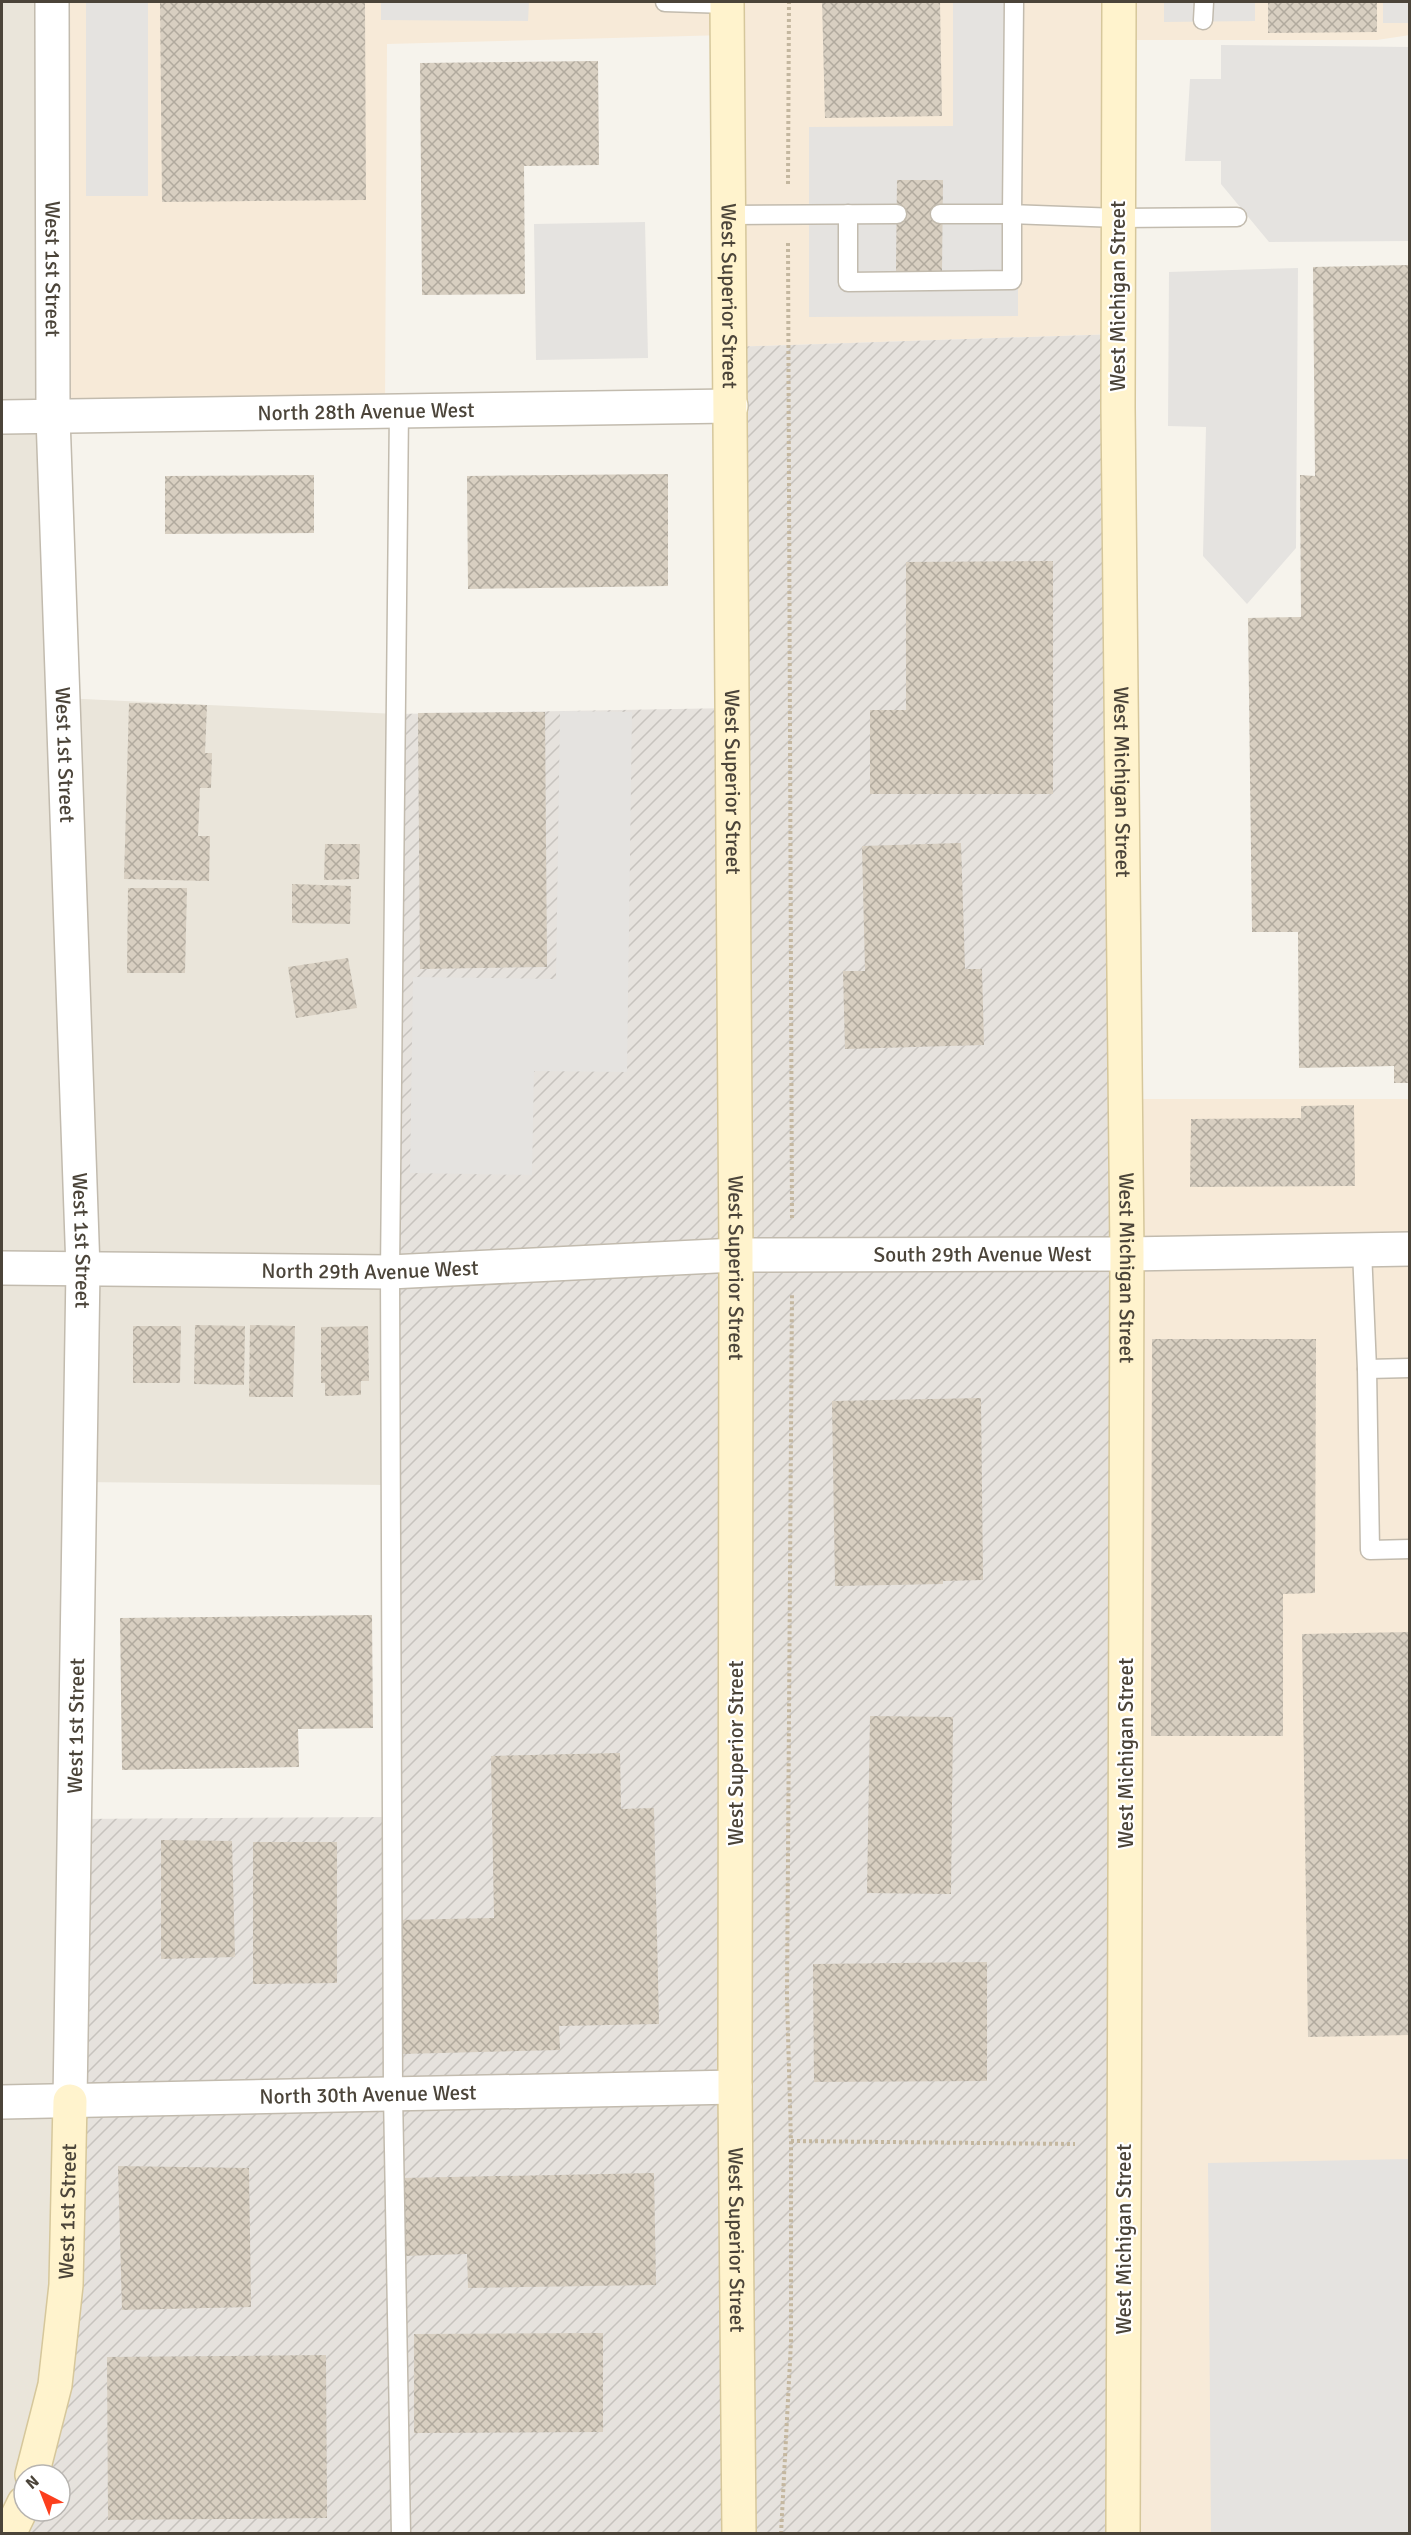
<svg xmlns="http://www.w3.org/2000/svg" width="1411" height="2535" viewBox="0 0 1411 2535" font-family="Signika,sans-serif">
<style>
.residential{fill:#eae5da}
.commercial{fill:#f7ead8}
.industrial{fill:url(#industrial-furrows)}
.parking{fill:#e5e3e0}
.building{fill:url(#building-cross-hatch)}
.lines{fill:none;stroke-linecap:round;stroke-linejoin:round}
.lane-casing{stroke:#c2bbae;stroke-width:21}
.street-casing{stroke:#c2bbae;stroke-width:36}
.secondary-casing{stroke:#d6c79b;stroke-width:36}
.path{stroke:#c4b79f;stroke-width:4;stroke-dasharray:3 3;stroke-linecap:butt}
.lane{stroke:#fff;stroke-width:18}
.street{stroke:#fff;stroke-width:33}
.secondary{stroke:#fff3cd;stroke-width:33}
.labels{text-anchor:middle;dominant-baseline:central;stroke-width:4.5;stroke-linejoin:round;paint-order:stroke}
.street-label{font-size:21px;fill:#4b4439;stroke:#fff}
</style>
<defs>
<pattern id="industrial-furrows" width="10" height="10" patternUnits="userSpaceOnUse" patternTransform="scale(1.5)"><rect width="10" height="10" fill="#e6e2dd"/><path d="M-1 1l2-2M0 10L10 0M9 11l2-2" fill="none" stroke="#c7c3be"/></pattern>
<pattern id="building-cross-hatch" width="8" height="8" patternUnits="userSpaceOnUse" patternTransform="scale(1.5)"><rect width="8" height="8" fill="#d8cfc1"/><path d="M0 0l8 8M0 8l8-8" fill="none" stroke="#b1aa9e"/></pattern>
</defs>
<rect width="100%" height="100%" fill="#f6f3ec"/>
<polygon class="residential" points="2,2 52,2 62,698 396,714 391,1485 79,1482 68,2156 23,2507 2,2509"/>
<g class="commercial">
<polygon points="52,2 1409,2 1410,35 1377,40 1119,40 1118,334 730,347 727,35 387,44 385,409 53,417"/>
<polygon points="1126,1099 1409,1099 1409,2533 1123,2534"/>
</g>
<polygon class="industrial" points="1118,334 1123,2533 9,2534 24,2511 60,2511 60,2475 32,2475 55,2385 74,1819 391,1817 396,714 732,708 730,347"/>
<g class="parking">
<rect x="86" y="2" width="62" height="194"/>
<polygon points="381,2 529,2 528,21 381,20"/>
<polygon points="953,2 1018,2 1018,316 809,317 809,127 953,126"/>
<polygon points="1164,2 1255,2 1255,21 1164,22"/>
<rect x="1383" y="2" width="26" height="21"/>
<polygon points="1221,45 1409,47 1409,241 1269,242 1221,184 1221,161 1185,161 1190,79 1221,79"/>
<polygon points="645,222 648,358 536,360 534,224"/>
<polygon points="1298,268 1296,548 1247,604 1203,556 1206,427 1168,426 1169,272"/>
<polygon points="560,711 632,712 627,1072 534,1071 532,1175 410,1173 413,977 556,979"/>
<polygon points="1409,2159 1409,2533 1211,2533 1208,2163"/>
</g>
<g class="building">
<polygon points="160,2 365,2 366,200 162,202"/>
<polygon points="822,2 940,2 942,116 825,118"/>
<polygon points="1268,2 1377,2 1377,32 1268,33"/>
<polygon points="598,61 599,165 524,166 525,294 422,295 420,63"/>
<polygon points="897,180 943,180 942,271 896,271"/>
<polygon points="1410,265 1410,1083 1394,1083 1394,1066 1299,1068 1298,932 1252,932 1248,618 1301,617 1300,475 1315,476 1313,267"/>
<polygon points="668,474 668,586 468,589 467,476"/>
<polygon points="314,475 314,533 165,534 165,476"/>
<polygon points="1053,561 1053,794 870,794 870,710 906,710 906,562"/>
<polygon points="129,703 207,705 205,753 212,753 211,788 200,788 198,836 210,836 209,881 124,879"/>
<polygon points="545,712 547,967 420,969 418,713"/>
<polygon points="961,843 965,969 982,969 984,1045 845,1049 843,971 865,971 862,846"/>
<polygon points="325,844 360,844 359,879 324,880"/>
<polygon points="292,884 351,886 350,924 292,923"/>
<polygon points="128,888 187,888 185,973 127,973"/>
<polygon points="348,958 357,1008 296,1018 288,967"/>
<polygon points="1354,1105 1355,1186 1190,1187 1191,1119 1301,1118 1301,1106"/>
<polygon points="195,1325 245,1326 244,1385 194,1384"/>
<polygon points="250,1325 295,1326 293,1397 249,1397"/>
<polygon points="133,1326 181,1326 180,1383 133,1383"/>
<polygon points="368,1326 369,1381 361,1381 361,1395 325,1396 325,1383 321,1383 321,1327"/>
<polygon points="1152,1339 1316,1339 1315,1593 1283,1594 1283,1736 1151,1736"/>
<polygon points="981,1398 983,1580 943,1581 943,1584 835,1586 832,1401"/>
<polygon points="372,1615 373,1728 298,1729 299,1767 122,1770 120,1618"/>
<polygon points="1410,1632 1410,2035 1308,2037 1302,1634"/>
<polygon points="870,1716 953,1717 951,1894 867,1893"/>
<polygon points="620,1753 621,1809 654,1808 659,2024 559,2026 560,2050 401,2054 398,1920 494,1918 491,1756"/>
<polygon points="161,1840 232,1841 235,1957 161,1959"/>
<polygon points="253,1842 337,1842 337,1983 253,1984"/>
<polygon points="987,1962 987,2081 814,2082 813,1964"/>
<polygon points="118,2166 249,2168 251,2307 122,2310"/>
<polygon points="654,2173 656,2285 468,2288 467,2254 403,2256 402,2178"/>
<polygon points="603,2333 603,2432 414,2433 414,2334"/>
<polygon points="326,2355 327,2518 108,2520 107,2357"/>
</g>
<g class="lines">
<g class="lane-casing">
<g id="lane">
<polyline points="665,2 727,4"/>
<polyline points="1014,2 1012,214 1118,218 1237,217"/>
<polyline points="1203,20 1204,2"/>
<polyline points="848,214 848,282 1012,280 1012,214 940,214"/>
<polyline points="730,215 897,214"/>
<polyline points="399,409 390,1272 393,2094 401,2534"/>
<polyline points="1362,1250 1367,1369 1370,1550 1410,1549"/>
<polyline points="1367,1369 1410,1368"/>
</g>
</g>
<g class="street-casing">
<g id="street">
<path id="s1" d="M52,2L53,417L83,1269L70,2101"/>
<path id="s2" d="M2,417L731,406"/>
<path id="s3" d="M2,1268L390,1272L736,1255L1127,1254L1410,1249"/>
<path id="s4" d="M2,2102L735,2087"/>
</g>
</g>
<g class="secondary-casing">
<g id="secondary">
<path id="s5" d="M727,2L736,1255L735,2087L739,2534"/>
<path id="s6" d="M1119,2L1118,408L1127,1254L1123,2534"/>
<path id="s7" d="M32,2475L55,2385L66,2285L70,2101"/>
<polyline points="9,2534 24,2503"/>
</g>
</g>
<g class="path">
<polyline points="788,184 789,2"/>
<polyline points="788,243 792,1219"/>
<polyline points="791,2141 1075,2144"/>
<polyline points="781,2534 791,2342 791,2141 787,1998 792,1293"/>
</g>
<use href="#lane" class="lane"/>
<use href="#street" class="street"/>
<use href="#secondary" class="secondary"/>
</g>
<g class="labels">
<g class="street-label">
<text stroke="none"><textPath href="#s1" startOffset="267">West 1st Street</textPath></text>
<text stroke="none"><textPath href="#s5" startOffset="294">West Superior Street</textPath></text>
<text transform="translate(1118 296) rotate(-90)">West Michigan Street</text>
<text stroke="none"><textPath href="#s2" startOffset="364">North 28th Avenue West</textPath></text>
<text stroke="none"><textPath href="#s1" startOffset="753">West 1st Street</textPath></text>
<text stroke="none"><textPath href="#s5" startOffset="780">West Superior Street</textPath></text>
<text stroke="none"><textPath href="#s6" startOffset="780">West Michigan Street</textPath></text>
<text stroke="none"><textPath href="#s1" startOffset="1239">West 1st Street</textPath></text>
<text stroke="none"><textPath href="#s3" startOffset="981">South 29th Avenue West</textPath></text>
<text stroke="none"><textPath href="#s5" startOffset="1266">West Superior Street</textPath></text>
<text stroke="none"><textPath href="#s6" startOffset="1266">West Michigan Street</textPath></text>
<text stroke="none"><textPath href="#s3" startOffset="368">North 29th Avenue West</textPath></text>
<text transform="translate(76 1726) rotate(-89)">West 1st Street</text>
<text transform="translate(736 1753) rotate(-90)">West Superior Street</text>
<text transform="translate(1126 1753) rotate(-90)">West Michigan Street</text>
<text stroke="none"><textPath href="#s4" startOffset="366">North 30th Avenue West</textPath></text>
<text stroke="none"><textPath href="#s7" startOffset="267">West 1st Street</textPath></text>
<text stroke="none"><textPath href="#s5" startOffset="2238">West Superior Street</textPath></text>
<text transform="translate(1124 2239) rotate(-90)">West Michigan Street</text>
</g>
</g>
<rect width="1411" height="2535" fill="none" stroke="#4b4439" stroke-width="6"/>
<g transform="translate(42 2493) rotate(318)"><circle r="28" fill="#ffffff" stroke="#b7b4b0" stroke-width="1.5"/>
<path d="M0-4.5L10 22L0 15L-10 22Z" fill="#fc3f1d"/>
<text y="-9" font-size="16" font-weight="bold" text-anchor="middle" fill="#4b4439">N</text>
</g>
</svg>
